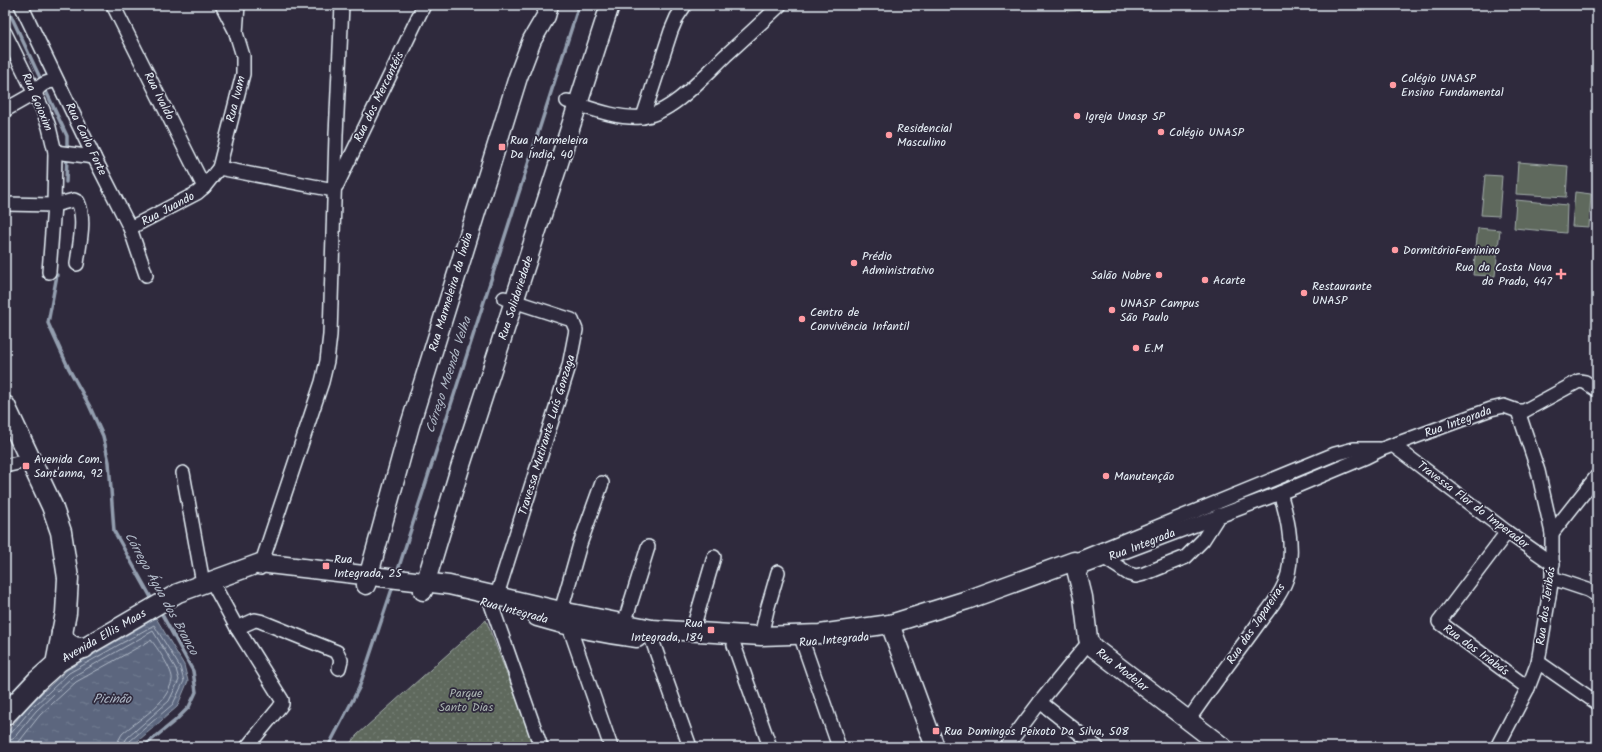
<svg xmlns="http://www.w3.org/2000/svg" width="1602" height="752" viewBox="0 0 1602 752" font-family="Kalam,sans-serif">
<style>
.grass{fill:#5e695d;stroke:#a3adaa}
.park{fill:url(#park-dots);stroke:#a3adaa}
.water{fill:url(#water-ripples);stroke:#939eaf}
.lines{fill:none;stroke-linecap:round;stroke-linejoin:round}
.shore{stroke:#b0b9c7;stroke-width:1}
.stream{stroke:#939eaf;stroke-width:3.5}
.street-casing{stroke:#e8f1f8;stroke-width:16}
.secondary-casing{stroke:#e8f1f8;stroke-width:21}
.primary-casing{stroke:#e8f1f8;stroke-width:23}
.street{stroke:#2f2a3d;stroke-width:13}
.secondary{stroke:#2f2a3d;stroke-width:18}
.primary{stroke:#2f2a3d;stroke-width:20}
.poi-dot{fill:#ff9aa2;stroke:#2f2a3d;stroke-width:1.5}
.labels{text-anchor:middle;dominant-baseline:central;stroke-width:3.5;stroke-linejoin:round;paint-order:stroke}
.poi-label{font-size:12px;fill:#e8f1f8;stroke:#2f2a3d;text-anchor:start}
.street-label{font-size:12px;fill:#e8f1f8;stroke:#2f2a3d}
.park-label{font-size:12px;fill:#aab4b2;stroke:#2f2a3d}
.water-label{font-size:13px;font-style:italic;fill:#b0b9c7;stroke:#2f2a3d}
</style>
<defs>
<pattern id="park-dots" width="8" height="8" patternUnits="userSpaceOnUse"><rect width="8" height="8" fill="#5e695d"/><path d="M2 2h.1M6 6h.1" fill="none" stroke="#757f75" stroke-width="1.8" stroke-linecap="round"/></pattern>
<pattern id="water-ripples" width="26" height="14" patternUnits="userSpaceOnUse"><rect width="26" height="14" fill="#5b667e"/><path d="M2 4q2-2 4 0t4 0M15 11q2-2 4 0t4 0" fill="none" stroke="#737c91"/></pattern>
</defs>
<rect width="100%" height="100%" fill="#2f2a3d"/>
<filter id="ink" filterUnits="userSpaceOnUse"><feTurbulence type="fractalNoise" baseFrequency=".025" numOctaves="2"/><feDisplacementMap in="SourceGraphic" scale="8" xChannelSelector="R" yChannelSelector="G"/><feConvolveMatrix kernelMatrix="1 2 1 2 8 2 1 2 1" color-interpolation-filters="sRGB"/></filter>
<g filter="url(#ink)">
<g class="grass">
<polygon points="1067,5 1113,5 1114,9 1067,11"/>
<polygon points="1138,5 1179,5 1138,8"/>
<polygon points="1518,162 1568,166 1566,197 1516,194"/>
<polygon points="1485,175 1502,176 1499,216 1481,215"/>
<polygon points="1575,192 1591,194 1589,227 1572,226"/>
<polygon points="1516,200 1567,205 1566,233 1514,228"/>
<polygon points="1478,228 1500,230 1495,276 1473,275"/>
</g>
<polygon class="park" points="486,620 535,747 347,747 357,735"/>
<polygon class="water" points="156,618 184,665 188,681 177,707 131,747 5,747 5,735 29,705 67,670"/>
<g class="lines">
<g class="shore">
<polyline points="5,737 9,736 32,708 69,673 154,625 180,667 184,681 173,704 130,741 128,747"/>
<polyline points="5,742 13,739 36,711 72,677 153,631 176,669 179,680 169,701 127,738 124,743 123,747"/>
<path d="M11,747L18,743L40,715L76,682L151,640C156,646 174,672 172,680C167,705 138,719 122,734L118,741L117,747"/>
</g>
<g class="stream">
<polyline points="6,5 42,82"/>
<polyline points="44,87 67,136 67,150"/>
<polyline points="66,182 67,156"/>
<polyline points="57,275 48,323 69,369 89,405 103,436 109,462 114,531 153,601"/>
<polyline points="397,573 579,5"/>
<polyline points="143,747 176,720 189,707 196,692 193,671 159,609"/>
<polyline points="328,747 359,688 394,583"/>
</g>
<g class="street-casing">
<g id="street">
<polyline points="21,5 94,157 130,228 146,275"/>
<polyline points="113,5 204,187"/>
<polyline points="222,5 236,32"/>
<polyline points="5,33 43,110 49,127 55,152 54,205 49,272"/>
<path d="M567,101C590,108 616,119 641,117C672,114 705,75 726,55C744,39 762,22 780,5"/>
<path d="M5,110L35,93C40,84 47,81 57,81"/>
<polyline points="643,117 671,31 677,17 685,5"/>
<polyline points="55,152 94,157"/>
<polyline points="219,168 334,190"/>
<polyline points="337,185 424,5"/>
<path d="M5,204L54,205L74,200L78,202C86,220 79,245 77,264"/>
<polyline points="130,228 197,193 204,187 219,168 243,74 243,56 236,33 238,5"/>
<polyline points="1394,446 1507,532 1553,564"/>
<polyline points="5,466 31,460"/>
<polyline points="183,473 203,583"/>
<polyline points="1507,532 1439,622 1528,688"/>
<polyline points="1552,533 1597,476"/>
<polyline points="1106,559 1129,574 1136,576 1144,574 1186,557 1203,540 1219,515"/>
<polyline points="1074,561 1335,454 1354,449 1379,449"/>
<polyline points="260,568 322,382 327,361 330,335 336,135 342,5"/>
<polyline points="1076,570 1280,493 1366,457 1382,449 1491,409 1504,406 1518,411 1524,411 1579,381 1585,382 1597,390"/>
<polyline points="1552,578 1588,590 1597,595"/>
<polyline points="211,580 237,628 282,700 282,704 279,708 247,747"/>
<polyline points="497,595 569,366 576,330 572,320 504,298"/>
<polyline points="491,604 541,747"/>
<polyline points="561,611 580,544 602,483"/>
<polyline points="624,624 648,547"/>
<polyline points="569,626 611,747"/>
<polyline points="237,628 255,620 260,621 337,652 341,660 339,668"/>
<polyline points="652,629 652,640 690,747"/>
<polyline points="692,632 714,557"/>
<polyline points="761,636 767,610 778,572"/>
<polyline points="803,643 839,747"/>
<polyline points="734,645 770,747"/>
<polyline points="1538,662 1597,703"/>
<polyline points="1040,702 1097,747"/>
<path d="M1188,721C1210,688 1235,656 1258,624C1269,609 1283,593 1288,574C1294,547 1288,518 1280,493"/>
<polyline points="1006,747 1040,702 1089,642"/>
<polyline points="1497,747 1528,688 1538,662 1552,578 1552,533 1538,471 1518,411"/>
</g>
</g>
<g class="secondary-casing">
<g id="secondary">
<polyline points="366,585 410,425 518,77 532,40 546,16 549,5"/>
<polyline points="423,591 460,468 610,5"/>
<path d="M537,617C570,627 603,634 637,638"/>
<polyline points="890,624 935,747"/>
<polyline points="56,664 178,593 260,563 449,585 561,611 652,629 761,636 820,634 890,624 967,600 1074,561 1083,597 1088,638 1089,642 1094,648 1223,747"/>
</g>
</g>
<g class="primary-casing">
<g id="primary">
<polyline points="5,406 52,506 61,532 68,578 66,613 56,664 37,681 5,715"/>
<path d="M62,632C64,644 73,649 84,648"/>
</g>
</g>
<use href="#street" class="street"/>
<use href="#secondary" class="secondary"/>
<use href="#primary" class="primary"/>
</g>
</g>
<g class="poi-dot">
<circle cx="1393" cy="85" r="4"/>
<circle cx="1077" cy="116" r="4"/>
<circle cx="1161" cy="132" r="4"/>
<circle cx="889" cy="135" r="4"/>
<rect x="498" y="143" width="8" height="8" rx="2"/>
<circle cx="1395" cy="250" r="4"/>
<circle cx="854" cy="263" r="4"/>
<path d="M1559 268h4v4h4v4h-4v4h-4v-4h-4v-4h4z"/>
<circle cx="1159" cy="275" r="4"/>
<circle cx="1205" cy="280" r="4"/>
<circle cx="1304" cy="293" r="4"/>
<circle cx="1112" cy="310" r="4"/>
<circle cx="802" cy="319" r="4"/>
<circle cx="1136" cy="348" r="4"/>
<rect x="22" y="462" width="8" height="8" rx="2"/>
<circle cx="1106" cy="476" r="4"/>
<rect x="322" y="562" width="8" height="8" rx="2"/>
<rect x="707" y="626" width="8" height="8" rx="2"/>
<rect x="932" y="727" width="8" height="8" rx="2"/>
</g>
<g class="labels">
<g class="poi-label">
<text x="1401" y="78">Colégio UNASP<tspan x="1401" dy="14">Ensino Fundamental</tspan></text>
<text x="1085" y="116">Igreja Unasp SP</text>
<text x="897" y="128">Residencial<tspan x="897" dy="14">Masculino</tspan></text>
<text x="1169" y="132">Colégio UNASP</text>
<text x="510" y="140">Rua Marmeleira<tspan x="510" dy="14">Da Índia, 40</tspan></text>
<text x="1403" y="250">DormitórioFeminino</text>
<text x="862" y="256">Prédio<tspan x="862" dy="14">Administrativo</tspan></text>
<text x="1552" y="267" text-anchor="end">Rua da Costa Nova<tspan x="1552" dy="14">do Prado, 447</tspan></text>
<text x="1151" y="275" text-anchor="end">Salão Nobre</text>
<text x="1213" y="280">Acarte</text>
<text x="1312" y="286">Restaurante<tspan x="1312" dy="14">UNASP</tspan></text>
<text x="1120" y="303">UNASP Campus<tspan x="1120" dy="14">São Paulo</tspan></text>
<text x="810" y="312">Centro de<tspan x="810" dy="14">Convivência Infantil</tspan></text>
<text x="1144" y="348">E.M</text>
<text x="34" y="459">Avenida Com.<tspan x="34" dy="14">Sant'anna, 92</tspan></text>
<text x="1114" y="476">Manutenção</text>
<text x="334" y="559">Rua<tspan x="334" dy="14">Integrada, 25</tspan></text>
<text x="703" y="623" text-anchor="end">Rua<tspan x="703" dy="14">Integrada, 184</tspan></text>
<text x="944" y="731">Rua Domingos Peixoto Da Silva, 508</text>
</g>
<g class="street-label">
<text transform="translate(159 96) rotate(63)">Rua Ivaldo</text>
<text transform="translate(379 97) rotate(-64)">Rua dos Mercantéis</text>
<text transform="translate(236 99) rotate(-76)">Rua Ivam</text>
<text transform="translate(37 102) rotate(67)">Rua Goioxim</text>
<text transform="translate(86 139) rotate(64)">Rua Carlo Forte</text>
<text transform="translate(168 209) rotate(-28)">Rua Juando</text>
<text transform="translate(451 292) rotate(-73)">Rua Marmeleira da Índia</text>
<text transform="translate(516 298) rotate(-72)">Rua Solidariedade</text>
<text transform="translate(1458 422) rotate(-20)">Rua Integrada</text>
<text transform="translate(547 435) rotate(-73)">Travessa Mutirante Luís Gonzaga</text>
<text transform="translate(1473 505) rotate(37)">Travessa Flor do Imperador</text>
<text transform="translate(1142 545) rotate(-21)">Rua Integrada</text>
<text transform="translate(1546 606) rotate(-82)">Rua dos Jeribás</text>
<text transform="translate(514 611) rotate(15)">Rua Integrada</text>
<text transform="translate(1256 624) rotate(-56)">Rua das Japareiras</text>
<text transform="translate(104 636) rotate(-30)">Avenida Ellis Maas</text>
<text transform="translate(834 640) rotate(-5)">Rua Integrada</text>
<text transform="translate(1476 650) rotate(36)">Rua dos Iriabás</text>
<text transform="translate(1122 670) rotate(38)">Rua Modelar</text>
</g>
<g class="park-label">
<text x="466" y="693">Parque<tspan x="466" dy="14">Santo Dias</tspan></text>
</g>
<g class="water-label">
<text transform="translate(449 375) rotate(-72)">Córrego Moenda Velha</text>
<text transform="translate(161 594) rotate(61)">Córrego Água dos Branco</text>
<text x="112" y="699">Picinão</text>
</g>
</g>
<rect width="1602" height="752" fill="none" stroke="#2f2a3d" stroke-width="20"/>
<rect x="10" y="10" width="1582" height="732" fill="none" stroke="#e8f1f8" stroke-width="1.5" filter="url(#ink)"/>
</svg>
